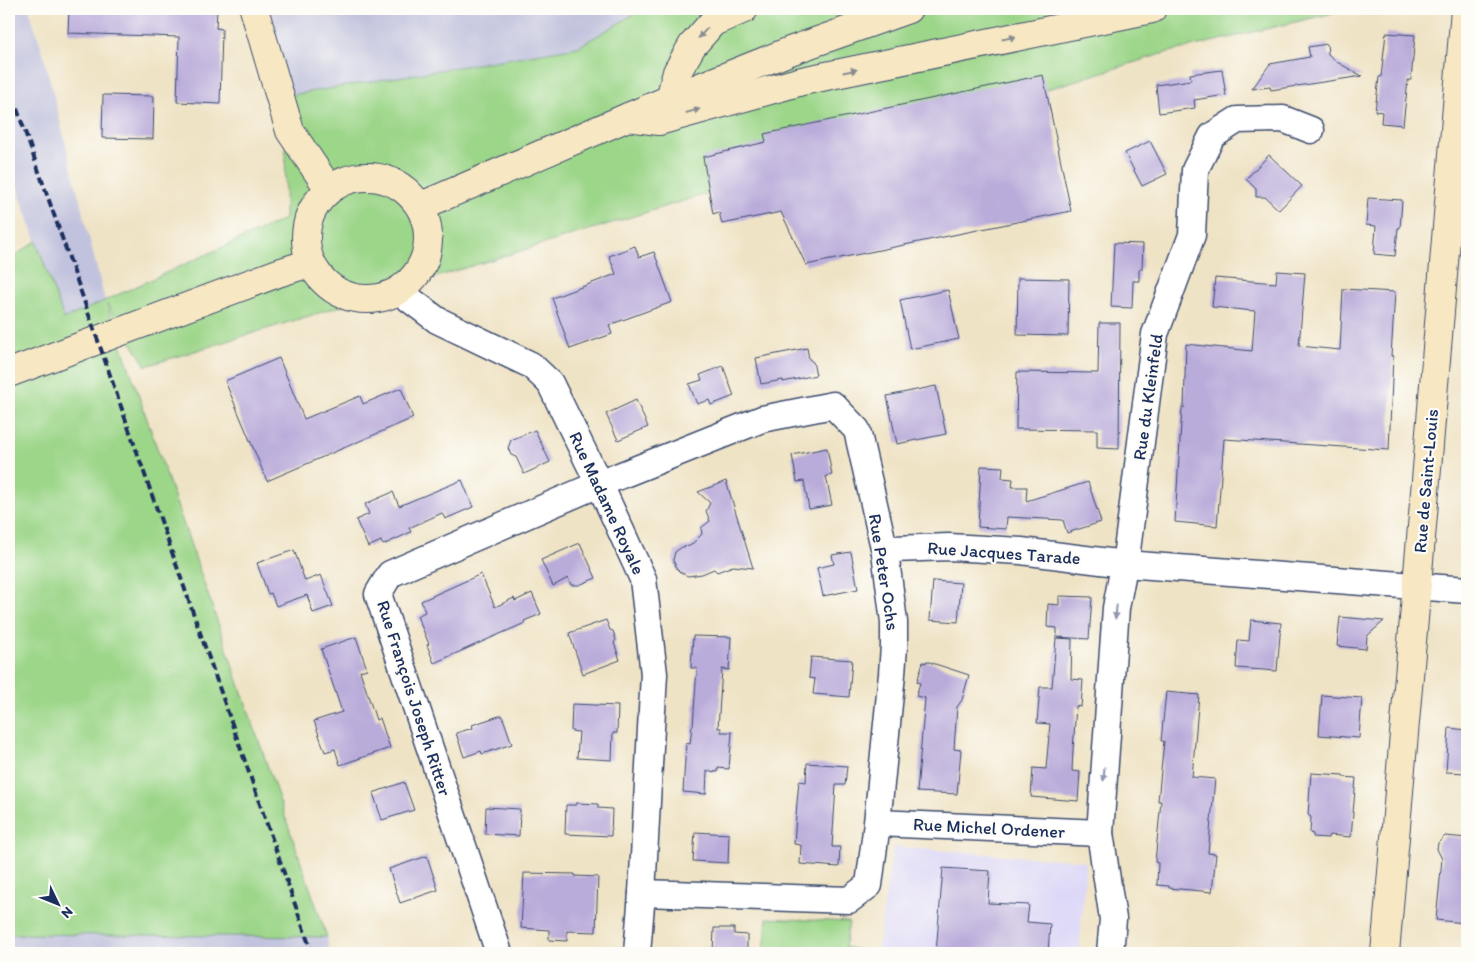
<svg xmlns="http://www.w3.org/2000/svg" width="1476" height="962" viewBox="0 0 1476 962" font-family="Itim,sans-serif">
<style>
.built{fill:#dbd6f7}
.industrial{fill:#c1c2dd}
.green{fill:#9cd689;stroke:#5c8274}
.building{fill:#baacda}
.lines{fill:none;stroke-linecap:round;stroke-linejoin:round}
.street-casing{stroke:#3b4a6d;stroke-width:29}
.secondary-casing{stroke:#3b4a6d;stroke-width:30}
.street{stroke:#fff;stroke-width:26}
.secondary{stroke:#f7e8c3;stroke-width:28}
.rail{stroke:#1b2f5e;stroke-width:4;stroke-dasharray:8 4;stroke-linecap:butt}
.oneway{fill:#898c90}
.oneway2{fill:#8d97ae}
.labels{text-anchor:middle;dominant-baseline:central;stroke-width:4.5;stroke-linejoin:round;paint-order:stroke}
.street-label{font-size:18px;fill:#1b2f5e;stroke:#fdfcf7}
</style>
<rect width="100%" height="100%" fill="#fdfcf7"/>
<filter id="ink" filterUnits="userSpaceOnUse"><feTurbulence type="fractalNoise" baseFrequency=".02" numOctaves="2"/><feDisplacementMap in="SourceGraphic" scale="10" xChannelSelector="R" yChannelSelector="G"/><feConvolveMatrix kernelMatrix="1 2 1 2 8 2 1 2 1" color-interpolation-filters="sRGB"/></filter>
<filter id="wash" filterUnits="userSpaceOnUse"><feTurbulence type="fractalNoise" baseFrequency=".0096" numOctaves="4" result="noise"/><feDisplacementMap in="SourceGraphic" scale="20" xChannelSelector="R" yChannelSelector="G"/><feGaussianBlur stdDeviation="1.12" result="paint"/><feColorMatrix in="noise" values="0 0 0 0 0 0 0 0 0 0 0 0 0 0 0 0 0 1.4 0 .05"/><feComposite in="paint" operator="in"/></filter>
<g filter="url(#wash)">
<rect width="100%" height="100%" fill="#efe3c5"/>
<polygon class="built" points="893,847 1086,861 1079,953 877,953"/>
<g class="industrial">
<polygon points="9,9 29,9 43,53 105,301 64,319 9,164"/>
<polygon points="268,9 643,9 578,47 286,96"/>
<polygon points="9,934 327,937 329,953 9,953"/>
</g>
<g class="green">
<polygon points="643,9 1350,9 1165,53 146,366 107,304 327,937 9,934 9,260 36,241 64,319 285,219 286,96 578,47"/>
<polygon points="767,918 849,922 845,947 864,951 863,953 764,953"/>
</g>
<g id="blocks">
<g class="building">
<polygon points="69,9 217,9 216,28 222,29 220,104 177,102 179,37 68,33"/>
<polygon points="1386,33 1415,35 1411,80 1408,80 1403,125 1381,123 1382,112 1375,111 1379,77 1381,77"/>
<polygon points="1327,44 1328,54 1337,62 1362,76 1271,90 1270,87 1252,89 1270,64 1310,57 1308,47"/>
<polygon points="1222,70 1226,95 1194,100 1195,108 1159,113 1156,85 1191,80 1190,74"/>
<polygon points="1043,75 1071,211 806,265 781,212 722,224 719,212 713,214 703,157 766,142 764,134"/>
<polygon points="103,95 154,96 153,139 102,138"/>
<polygon points="1150,141 1167,174 1142,186 1125,153"/>
<polygon points="1269,155 1302,186 1279,210 1265,197 1256,197 1256,189 1246,179"/>
<polygon points="1368,198 1402,200 1400,228 1398,228 1395,256 1374,254 1376,226 1366,225"/>
<polygon points="1114,243 1143,244 1142,269 1139,269 1139,281 1133,281 1132,308 1111,307"/>
<polygon points="635,246 639,257 654,252 672,302 609,325 612,334 570,349 552,298 616,274 609,256"/>
<polygon points="1277,271 1305,273 1299,346 1340,350 1343,289 1395,292 1391,356 1393,356 1389,450 1224,439 1217,526 1175,522 1182,407 1184,408 1186,344 1252,351 1255,311 1212,307 1215,278 1276,283"/>
<polygon points="1018,278 1069,279 1068,336 1017,335"/>
<polygon points="948,290 959,339 910,349 900,300"/>
<polygon points="1099,323 1120,323 1119,449 1097,448 1097,430 1016,429 1017,372 1098,373"/>
<polygon points="807,348 809,359 813,362 816,375 783,382 783,380 761,384 756,358"/>
<polygon points="279,358 304,419 360,396 363,404 401,388 413,418 267,481 225,381"/>
<polygon points="723,366 734,396 711,405 709,400 697,404 689,384 702,380 700,375"/>
<polygon points="936,386 946,434 897,444 887,396"/>
<polygon points="636,400 648,427 618,440 606,414"/>
<polygon points="535,430 550,462 524,474 516,457 511,455 508,448 511,440"/>
<polygon points="827,448 832,475 826,476 832,505 809,509 804,481 797,482 792,455"/>
<polygon points="981,466 1003,467 1002,478 1013,479 1012,487 1027,487 1026,501 1088,482 1101,522 1067,533 1063,520 1007,517 1006,529 978,527"/>
<polygon points="462,480 473,507 445,519 442,513 409,528 411,532 383,545 381,541 368,547 356,520 369,514 365,504 393,492 399,506"/>
<polygon points="726,481 753,568 733,566 717,572 714,569 702,574 688,576 680,572 677,569 673,560 675,552 682,547 690,546 702,534 701,528 710,521 706,511 710,503 698,492"/>
<polygon points="580,543 596,578 579,585 571,585 568,578 553,586 541,560"/>
<polygon points="294,550 305,581 321,575 333,606 313,613 307,595 276,606 271,593 268,594 257,563"/>
<polygon points="851,552 858,589 823,596 817,568 834,564 832,555"/>
<polygon points="481,574 495,607 514,598 515,601 532,593 541,614 524,621 525,623 434,663 427,645 429,644 417,616 425,612 421,601"/>
<polygon points="933,581 961,583 958,622 930,620"/>
<polygon points="1059,596 1092,597 1089,639 1057,637 1057,628 1047,627 1048,604 1059,605"/>
<polygon points="1340,617 1384,621 1367,636 1366,649 1337,646"/>
<polygon points="606,620 610,630 613,631 616,640 614,643 620,660 583,674 569,633"/>
<polygon points="1251,620 1281,623 1277,671 1236,668 1238,640 1249,641"/>
<polygon points="693,636 731,637 729,670 722,669 718,728 721,728 721,732 732,732 729,769 718,768 718,772 707,771 706,794 683,792 686,743 690,744 692,726 693,726 697,668 691,668"/>
<polygon points="356,637 367,669 360,671 376,720 380,718 390,748 340,765 335,749 325,752 314,721 342,712 321,649"/>
<polygon points="1056,638 1072,639 1071,679 1083,680 1081,707 1076,706 1073,750 1072,771 1080,772 1078,801 1031,797 1033,768 1046,769 1050,724 1037,723 1040,687 1052,687"/>
<polygon points="811,657 852,660 849,697 813,694 815,679 809,678"/>
<polygon points="926,661 969,675 962,700 957,707 954,749 961,750 957,794 917,792 925,698 916,696 920,683 917,682 923,662 926,663"/>
<polygon points="1166,692 1199,695 1192,777 1215,779 1208,853 1216,854 1212,892 1169,888 1169,886 1157,885 1158,863 1155,862 1161,801 1158,801 1164,741 1161,741"/>
<polygon points="1322,695 1362,698 1359,738 1319,735"/>
<polygon points="572,704 618,706 617,733 613,733 612,760 577,758 579,732 571,731"/>
<polygon points="502,715 512,744 482,754 481,751 464,757 456,733 473,728 472,725"/>
<polygon points="1449,728 1467,730 1467,773 1446,772"/>
<polygon points="807,763 847,766 845,785 836,785 832,847 840,847 839,867 800,864 801,845 794,844 797,802 799,781 806,782"/>
<polygon points="1311,773 1343,775 1343,777 1356,778 1351,837 1329,835 1328,838 1313,837 1313,834 1310,833 1311,817 1308,815"/>
<polygon points="404,782 414,810 382,820 373,793"/>
<polygon points="576,803 598,804 598,808 612,809 611,836 565,834 566,805 576,805"/>
<polygon points="486,807 520,809 519,836 485,834"/>
<polygon points="695,832 729,834 728,863 693,861"/>
<polygon points="1445,836 1467,838 1467,895 1465,923 1436,920 1442,859 1437,849 1438,843"/>
<polygon points="427,856 438,890 400,903 389,869"/>
<polygon points="943,868 990,871 988,903 1029,905 1027,922 1050,924 1048,953 936,953"/>
<polygon points="524,873 575,874 575,876 598,877 596,932 567,931 567,941 549,940 549,930 521,928"/>
<polygon points="714,928 734,928 734,934 747,935 747,953 713,953"/>
</g>
</g>
</g>
<g filter="url(#ink)">
<use href="#blocks" fill-opacity="0" stroke="#3b4a6d" stroke-width="1"/>
<g class="lines">
<g class="street-casing">
<g id="street">
<polyline points="400,292 437,320 531,365 550,383 605,496 643,579 654,674 642,893 637,953"/>
<polyline points="885,552 893,549 949,547 1021,551 1125,564 1467,590"/>
<polyline points="877,823 1100,833"/>
<polyline points="499,953 378,594 390,574 599,484 762,419 833,405 857,430 885,552 894,622 894,646 892,674 877,823 869,885 849,900 642,893"/>
<polyline points="1110,953 1113,919 1100,833 1116,608 1127,550 1155,334 1192,235 1195,170 1212,136 1237,120 1283,119 1311,130"/>
</g>
</g>
<g class="secondary-casing">
<g id="secondary">
<polyline points="254,9 290,131 329,189"/>
<polyline points="670,99 677,72 692,46 713,22 744,9"/>
<polyline points="628,117 659,121 802,81 1152,9"/>
<circle cx="367" cy="238" r="61"/>
<polyline points="421,206 670,99 790,51 908,9"/>
<polyline points="9,373 278,273 310,263"/>
<polyline points="1385,953 1428,457 1465,9"/>
</g>
</g>
<use href="#street" class="street"/>
<use href="#secondary" class="secondary"/>
<polyline class="rail" points="9,86 312,953"/>
</g>
<defs><path id="oneway-solid" d="M-6-.8H1V-3.2L6.5 0L1 3.2V.8H-6Z" transform="scale(1.25)"/></defs>
<g class="oneway">
<use href="#oneway-solid" transform="translate(703 33) rotate(132)"/>
<use href="#oneway-solid" transform="translate(1009 38) rotate(-12)"/>
<use href="#oneway-solid" transform="translate(850 71) rotate(-12)"/>
<use href="#oneway-solid" transform="translate(693 111) rotate(-16)"/>
</g>
<g class="oneway2">
<use href="#oneway-solid" transform="translate(1116 612) rotate(96)"/>
<use href="#oneway-solid" transform="translate(1104 774) rotate(94)"/>
</g>
</g>
<g class="labels">
<g class="street-label">
<text transform="translate(1148 397) rotate(-82)">Rue du Kleinfeld</text>
<text transform="translate(1426 481) rotate(-85)">Rue de Saint-Louis</text>
<text transform="translate(607 503) rotate(65)">Rue Madame Royale</text>
<text transform="translate(1004 553) rotate(4)">Rue Jacques Tarade</text>
<text transform="translate(884 572) rotate(81)">Rue Peter Ochs</text>
<text transform="translate(414 698) rotate(72)">Rue François Joseph Ritter</text>
<text transform="translate(989 828) rotate(3)">Rue Michel Ordener</text>
</g>
</g>
<rect width="1476" height="962" fill="none" stroke="#fdfcf7" stroke-width="30"/>
<g transform="translate(58 904) rotate(133)" stroke="#fdfcf7" stroke-width="4" paint-order="stroke">
<path d="M0-4L9 19L0 12L-9 19Z" fill="#1b2f5e"/>
<text y="-8" font-size="14" font-weight="bold" text-anchor="middle" fill="#1b2f5e">N</text>
</g>
</svg>
